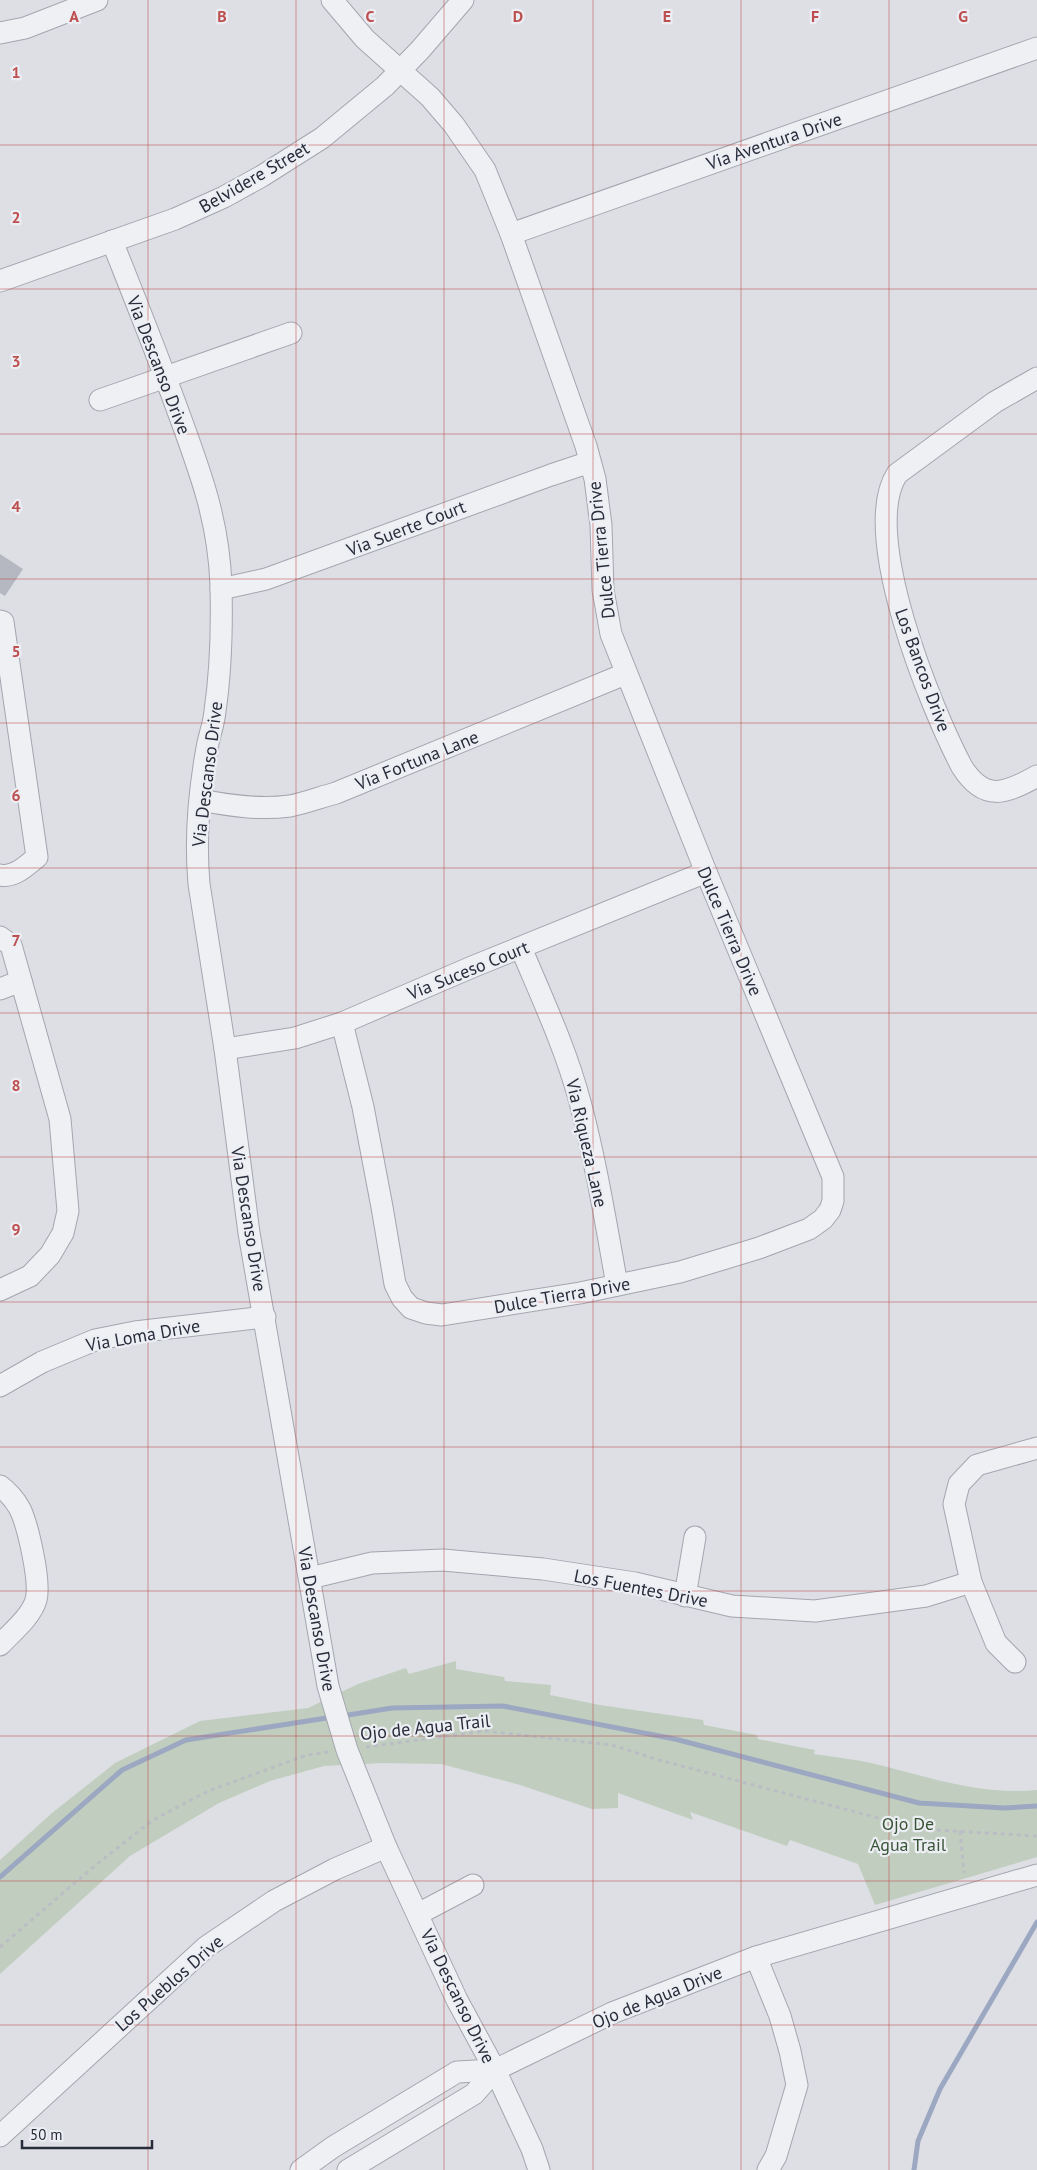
<svg xmlns="http://www.w3.org/2000/svg" width="1037" height="2170" viewBox="0 0 1037 2170" font-family="'PT Sans',sans-serif">
<style>
.green{fill:#c1cebf}
.lines{fill:none;stroke-linecap:round;stroke-linejoin:round}
.stream{stroke:#9ca8c1;stroke-width:5}
.building{fill:#b5b8c1}
.minor-casing{stroke:#a3a6ae;stroke-width:23}
.path{stroke:#bbbdc4;stroke-width:3;stroke-dasharray:4 4;stroke-linecap:butt}
.minor{stroke:#eff0f4;stroke-width:21}
.grid{fill:none;stroke:#bd4f4f;stroke-width:1;stroke-opacity:0.55}
.labels{text-anchor:middle;dominant-baseline:central;stroke-width:4.5;stroke-linejoin:round;paint-order:stroke}
.street-label{font-size:18px;fill:#282c3a;stroke:#eceef3}
.park-label{font-size:18px;fill:#385437;stroke:#eceef3}
.grid-label{font-size:16px;text-anchor:middle;font-weight:bold;fill:#bd4f4f;stroke:#eceef3;stroke-width:4.5;stroke-linejoin:round;paint-order:stroke}
</style>
<rect width="100%" height="100%" fill="#dddfe5"/>
<path class="green" d="M456,1661V1669L504,1677L505,1681L551,1685L550,1695L600,1705L703,1720L704,1725L757,1735L758,1739L815,1750L814,1754C833,1757 853,1759 871,1763C926,1776 980,1796 1037,1790V1857L875,1905L858,1864L790,1840L787,1846L690,1812L693,1820L618,1793V1808L592,1809L520,1785L441,1764L382,1763L324,1766L270,1781L219,1803L130,1856L0,1974V1860L52,1813L115,1763L200,1721L308,1708L358,1684L406,1668L409,1674Z"/>
<g class="lines">
<g class="stream">
<polyline points="342,1716 392,1708 503,1706 675,1739 919,1803 1004,1808 1037,1806"/>
<polyline points="0,1877 122,1770 186,1740 333,1717"/>
<polyline points="914,2170 918,2141 940,2089 1037,1922"/>
</g>
</g>
<polygon class="building" points="0,554 23,569 5,596 0,593"/>
<g class="lines">
<g class="minor-casing">
<g id="minor">
<polyline points="332,0 365,39 430,97 454,125 485,170 511,234 586,446 595,479 601,525 603,590 611,634 706,872 833,1177 833,1201 830,1210 823,1219 809,1229 759,1248 680,1272 580,1293 442,1315 426,1313 411,1308 402,1298 395,1284 382,1207 363,1107 342,1023"/>
<polyline points="0,33 25,28 97,0"/>
<polyline points="511,234 1037,48"/>
<path d="M112,241C135,299 158,356 179,414C201,474 219,522 221,586C222,627 221,670 215,711C214,724 209,736 207,748C199,792 195,839 199,884L225,1049L249,1233L328,1686L347,1750L386,1847L457,2000L495,2070L532,2149L539,2170"/>
<polyline points="0,281 175,219 224,197 262,176 322,138 385,86 420,50 463,0"/>
<path d="M1037,378L995,402L897,474C859,533 931,708 962,767C984,802 1005,794 1037,776"/>
<polyline points="100,400 291,333"/>
<polyline points="221,589 266,579 551,475 590,462"/>
<path d="M0,621L3,622L37,857C26,866 14,878 0,875"/>
<path d="M201,800C231,806 260,810 290,806C305,803 321,797 336,793L625,674"/>
<polyline points="0,937 11,945 60,1119 68,1211 63,1233 50,1255 30,1276 0,1290"/>
<path d="M521,948C542,998 566,1049 580,1102C596,1162 606,1224 617,1285"/>
<polyline points="0,989 21,981"/>
<polyline points="225,1049 295,1038 342,1023 472,967 706,872"/>
<polyline points="0,1386 42,1362 95,1340 135,1332 265,1317"/>
<path d="M0,1486C8,1492 15,1500 20,1509C28,1526 41,1582 36,1600C31,1617 12,1632 0,1645"/>
<polyline points="310,1578 372,1563 443,1560 543,1569 635,1583 732,1606 815,1611 926,1596 971,1582"/>
<polyline points="685,1596 695,1537"/>
<polyline points="1015,1662 996,1643 971,1582 954,1504 959,1484 977,1465 1037,1448"/>
<polyline points="418,1914 473,1885"/>
<polyline points="756,1957 780,2016 790,2051 797,2085 776,2156 768,2170"/>
<polyline points="0,2136 206,1947 274,1901 335,1869 386,1847"/>
<polyline points="301,2170 333,2147 457,2072 495,2070 612,2013 756,1957 1037,1875"/>
<polyline points="348,2170 474,2094 495,2070"/>
</g>
</g>
<g class="path">
<polyline points="366,1747 485,1731 612,1745 659,1760 920,1829 1037,1836"/>
<polyline points="960,1831 964,1873"/>
<polyline points="0,1947 97,1864 153,1820 208,1791 307,1755 328,1752"/>
</g>
<use href="#minor" class="minor"/>
</g>
<path class="grid" d="M148,0V2170M296,0V2170M444,0V2170M593,0V2170M741,0V2170M889,0V2170M0,145H1037M0,289H1037M0,434H1037M0,579H1037M0,723H1037M0,868H1037M0,1013H1037M0,1157H1037M0,1302H1037M0,1447H1037M0,1591H1037M0,1736H1037M0,1881H1037M0,2025H1037"/>
<g class="labels">
<g class="street-label">
<text transform="translate(774 141) rotate(-19)">Via Aventura Drive</text>
<text transform="translate(254 177) rotate(-30)">Belvidere Street</text>
<text transform="translate(159 365) rotate(69)">Via Descanso Drive</text>
<text transform="translate(406 528) rotate(-21)">Via Suerte Court</text>
<text transform="translate(601 550) rotate(-96)">Dulce Tierra Drive</text>
<text transform="translate(923 670) rotate(70)">Los Bancos Drive</text>
<text transform="translate(417 760) rotate(-22)">Via Fortuna Lane</text>
<text transform="translate(207 774) rotate(-83)">Via Descanso Drive</text>
<text transform="translate(730 931) rotate(67)">Dulce Tierra Drive</text>
<text transform="translate(468 970) rotate(-22)">Via Suceso Court</text>
<text transform="translate(587 1143) rotate(77)">Via Riqueza Lane</text>
<text transform="translate(249 1219) rotate(81)">Via Descanso Drive</text>
<text transform="translate(562 1295) rotate(-10)">Dulce Tierra Drive</text>
<text transform="translate(143 1335) rotate(-10)">Via Loma Drive</text>
<text transform="translate(641 1588) rotate(11)">Los Fuentes Drive</text>
<text transform="translate(317 1619) rotate(80)">Via Descanso Drive</text>
<text transform="translate(425 1727) rotate(-6)">Ojo de Agua Trail</text>
<text transform="translate(169 1983) rotate(-41)">Los Pueblos Drive</text>
<text transform="translate(458 1996) rotate(64)">Via Descanso Drive</text>
<text transform="translate(657 1997) rotate(-22)">Ojo de Agua Drive</text>
</g>
<g class="park-label">
<text x="908" y="1823">Ojo De<tspan x="908" dy="21">Agua Trail</tspan></text>
</g>
</g>
<g class="grid-label">
<text x="74" y="22">A</text>
<text x="222" y="22">B</text>
<text x="370" y="22">C</text>
<text x="518" y="22">D</text>
<text x="667" y="22">E</text>
<text x="815" y="22">F</text>
<text x="963" y="22">G</text>
<text x="16" y="78">1</text>
<text x="16" y="223">2</text>
<text x="16" y="367">3</text>
<text x="16" y="512">4</text>
<text x="16" y="657">5</text>
<text x="16" y="801">6</text>
<text x="16" y="946">7</text>
<text x="16" y="1091">8</text>
<text x="16" y="1235">9</text>
</g>
<path d="M22 2140v8h130v-8" fill="none" stroke="#282c3a" stroke-width="2.5"/>
<text x="30" y="2140" font-size="15" fill="#282c3a" stroke="#eceef3" stroke-width="4" paint-order="stroke">50 m</text>
</svg>
